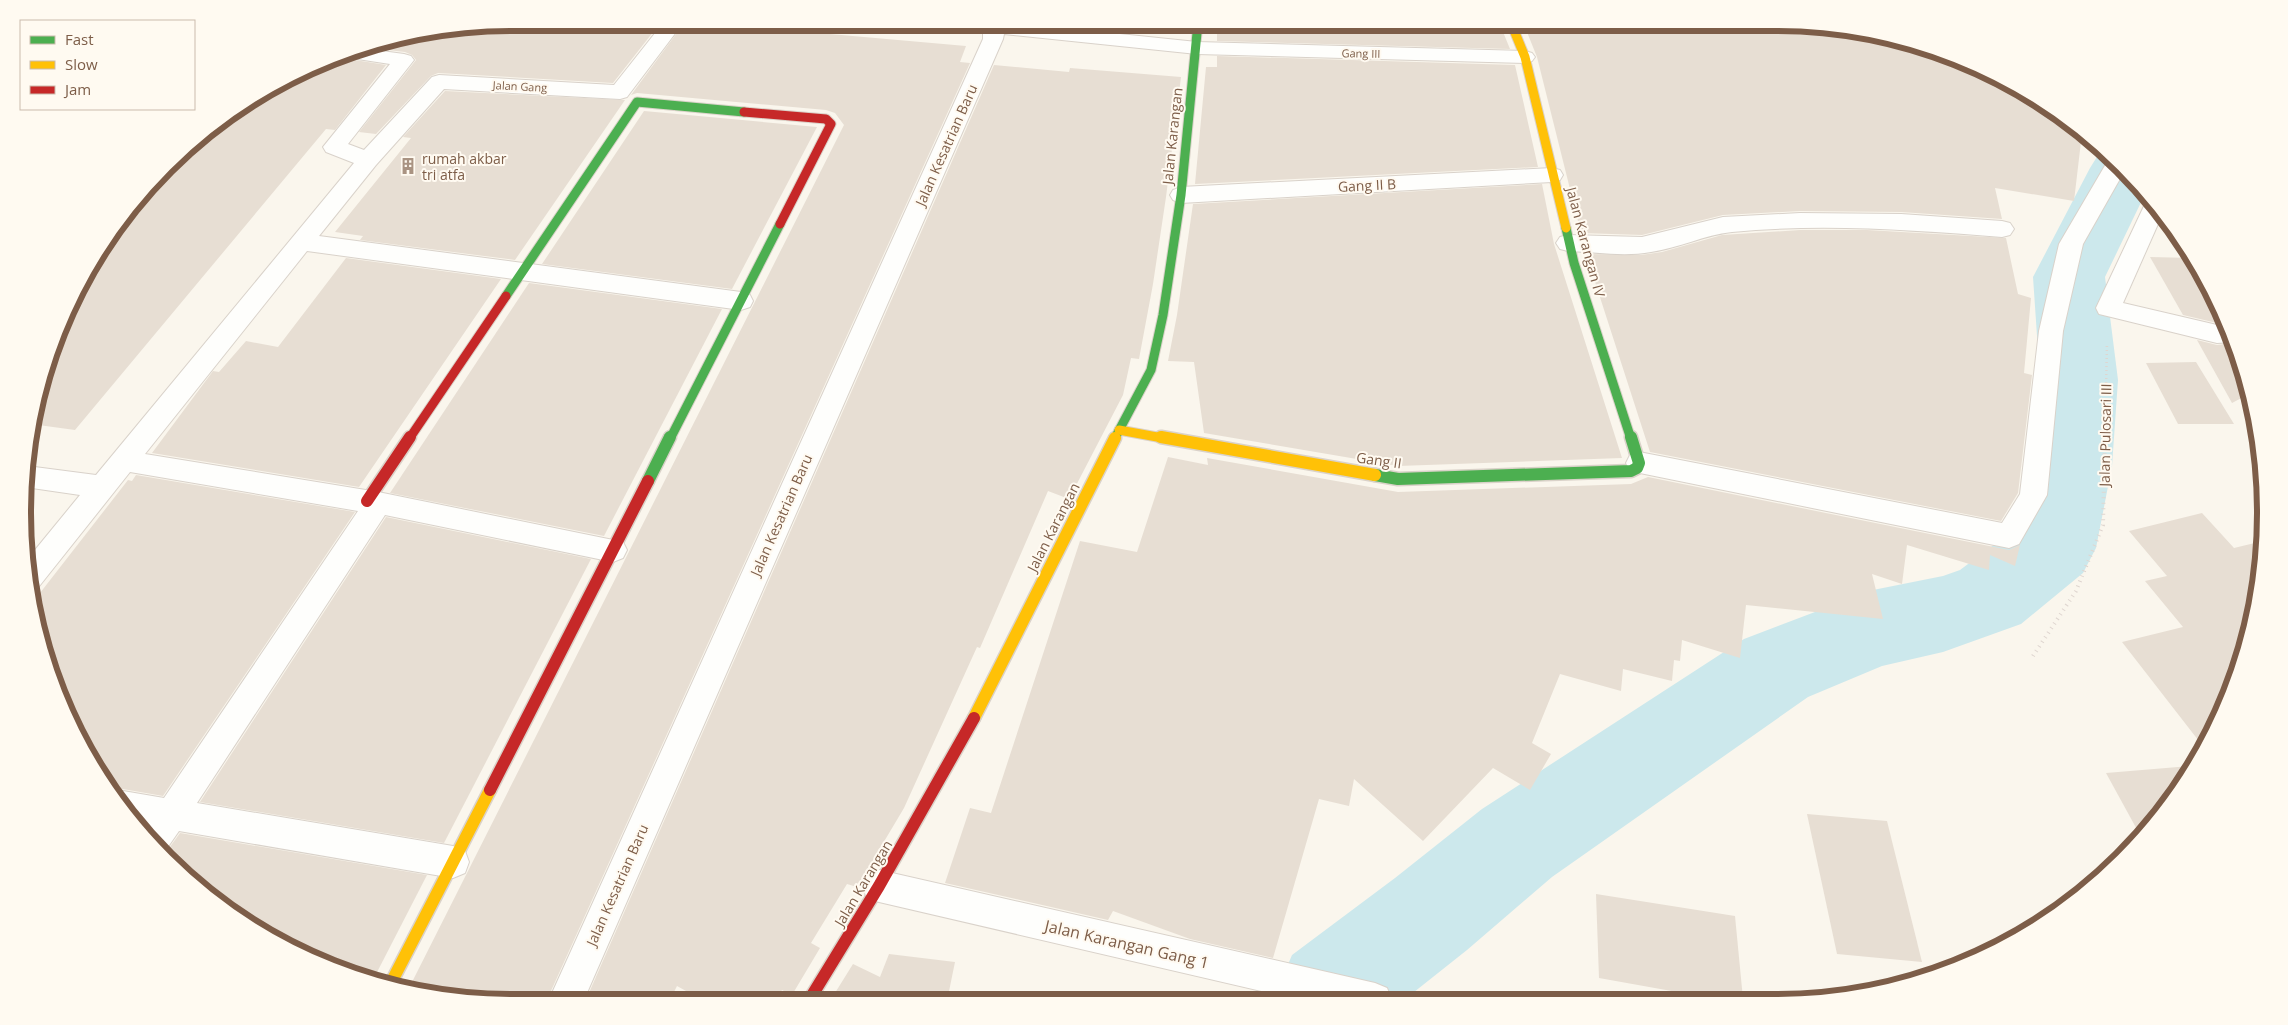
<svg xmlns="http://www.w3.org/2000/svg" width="2288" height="1025" viewBox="0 0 2288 1025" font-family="'Open Sans',sans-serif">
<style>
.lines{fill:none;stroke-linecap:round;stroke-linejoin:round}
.river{fill:#cce8ec;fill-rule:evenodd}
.building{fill:#e7ded3}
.street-casing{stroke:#d9d2ca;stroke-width:2}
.fast-far1-casing{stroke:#dad2c9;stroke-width:11}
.fast-casing{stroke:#dad2c9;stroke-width:15}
.slow-far1-casing{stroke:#dad2c9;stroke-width:11}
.slow-casing{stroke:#dad2c9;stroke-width:15}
.jam-far1-casing{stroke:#dad2c9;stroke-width:11}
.jam-casing{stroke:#dad2c9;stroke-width:15}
.path-far1{stroke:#dfd6d0;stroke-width:2.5;stroke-dasharray:1 3;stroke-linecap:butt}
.path{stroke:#dfd6d0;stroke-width:4;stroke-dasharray:1 4.5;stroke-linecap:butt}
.street{fill:#fefefc;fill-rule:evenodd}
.fast-far1{stroke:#4caf50;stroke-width:9}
.fast{stroke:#4caf50;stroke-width:12}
.slow-far1{stroke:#ffc107;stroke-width:9}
.slow{stroke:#ffc107;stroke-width:12}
.jam-far1{stroke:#c62828;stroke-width:9}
.jam{stroke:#c62828;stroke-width:12}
.labels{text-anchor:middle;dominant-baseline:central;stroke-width:4;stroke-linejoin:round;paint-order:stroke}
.far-street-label{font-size:11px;fill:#7d5d48;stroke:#fffaf1}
.street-label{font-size:14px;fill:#7d5d48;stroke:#fffaf1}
.poi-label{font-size:14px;fill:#7d5d48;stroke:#fffaf1;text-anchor:start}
.near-street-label{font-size:16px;fill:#7d5d48;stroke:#fffaf1}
.rim{fill:none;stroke:#7d5d48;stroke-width:6}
</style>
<rect width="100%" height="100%" fill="#faf6ed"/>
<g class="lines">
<polygon class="river" points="2104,151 2122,166 2145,194 2105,277 2118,380 2112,466 2096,548 2083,573 2021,624 1943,652 1882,666 1808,697 1552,877 1467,950 1404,1000 1273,1000 1292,955 1395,878 1482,809 1744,639 1873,590 1943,576 1960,570 2015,529 2030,466 2040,380 2033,277 2090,168 2100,152"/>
</g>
<g class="building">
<polygon points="512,22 661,22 613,83 438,73 431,76 376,134 359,132 416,60 412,55 405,52 362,47 417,32"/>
<polygon points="685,22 726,22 830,34 966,46 960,62 970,63 546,1002 512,1002 417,993 408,990 844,125 835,113 826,110 637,93 631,95"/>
<polygon points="1217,22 1499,22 1510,49 1217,41"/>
<polygon points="1523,22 1776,22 1871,32 1963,60 2047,105 2082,133 2074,201 1995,188 2002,219 1901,212 1800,211 1723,215 1642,235 1581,233 1537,57"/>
<polygon points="1217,56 1515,65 1538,167 1195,184 1206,67 1217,67"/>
<polygon points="336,57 386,65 335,130 326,129 75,430 31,424 60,325 88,267 144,190 190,144 268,88"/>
<polygon points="994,65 1069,72 1070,68 1181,77 1166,197 1153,284 1139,359 1131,358 1123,395 1069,499 1048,491 980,648 977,647 904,808 857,887 847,884 811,943 820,948 792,995 782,990 776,1002 706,1002 677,986 669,1002 585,1002"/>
<polygon points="445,91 625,100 515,260 360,240 363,236 335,232 411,138 403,137"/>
<polygon points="644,111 817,127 732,289 542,264"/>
<polygon points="1542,184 1554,244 1622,458 1398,466 1204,433 1194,362 1168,361 1177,315 1193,204"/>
<polygon points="1800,230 1867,230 2006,238 2018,294 2031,298 2024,373 2032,375 2018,493 2001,521 1650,452 1586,254 1641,255 1662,252 1722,235"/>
<polygon points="2150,257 2192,258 2227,323 2217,323 2183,315"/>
<polygon points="346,258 501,279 359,487 152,453 213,371 219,372 246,341 278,347"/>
<polygon points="529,283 722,309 604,536 390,493"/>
<polygon points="2197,340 2217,345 2234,343 2249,394 2232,403"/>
<polygon points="2196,362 2234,424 2178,424 2146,363"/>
<polygon points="1168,457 1208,465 1207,458 1398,492 1631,484 1648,477 2009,550 2020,545 2015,566 1990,555 1989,570 1907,545 1902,584 1872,574 1883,619 1746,605 1740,658 1682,640 1680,661 1674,660 1672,681 1623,669 1621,691 1560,674 1532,743 1551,754 1530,790 1493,768 1423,841 1354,779 1349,806 1319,799 1273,958 1190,939 1113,911 1108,920 945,883 970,808 991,813 1080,541 1137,552"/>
<polygon points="136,475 355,512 163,796 123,789 113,792 88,757 49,670 33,602 128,480 132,481"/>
<polygon points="2202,513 2234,548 2263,541 2256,608 2228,700 2202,745 2122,642 2183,627 2145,581 2167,576 2129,531"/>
<polygon points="386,517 591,559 444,843 200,802"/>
<polygon points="2190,766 2164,811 2140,835 2106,773"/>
<polygon points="1807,814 1887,821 1922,962 1837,954"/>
<polygon points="180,833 427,875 373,980 325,965 267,937 190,881 164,855"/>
<polygon points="1596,894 1735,916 1743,999 1716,999 1599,978"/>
<polygon points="889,954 955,962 947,1001 830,1001 853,964 880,977"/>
</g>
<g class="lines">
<g class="street-casing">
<g id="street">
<polygon points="663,23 683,23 627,97 620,99 444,89 376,165 319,236 741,292 750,295 753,301 750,307 741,310 307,251 145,454 378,492 623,542 627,550 623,558 613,562 385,515 197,803 453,846 465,851 469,862 465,873 453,878 179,831 163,854 141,831 145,825 135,823 114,794 123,791 164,798 358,511 130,472 37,589 30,591 26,561 80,495 25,487 27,466 96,475 354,163 326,152 323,147 390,64 338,56 359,48 404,54 411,56 414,60 348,144 364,150 432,77 439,75 614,85"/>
<polygon points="950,23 1013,23 1197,42 1525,51 1532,53 1535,57 1532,61 1525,63 1197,54 1004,34 1003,39 583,1002 548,1002 983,39 983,32 953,27"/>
<polygon points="2110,157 2125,170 2083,244 2063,331 2047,495 2019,544 2009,548 1630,471 1626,463 1630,455 1639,452 2002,523 2020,494 2039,331 2059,244"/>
<polygon points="1552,168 1560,170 1563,175 1560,180 1552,182 1181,203 1173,200 1170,195 1173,190 1181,187"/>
<polygon points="2150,200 2162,215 2123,303 2217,325 2228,325 2233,342 2217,343 2099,314 2096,308 2144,206"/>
<path d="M1800,213L1901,214L2002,221L2010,223L2014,229L2010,235L2002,237C1913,230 1822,223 1732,232C1704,235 1679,248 1651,252C1624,257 1596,252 1568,251L1560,249L1556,243L1560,237L1568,235L1642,237L1723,217Z"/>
<polygon points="879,870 1375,983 1387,988 1392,1000 1300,1000 879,902 867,898 862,886 867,874"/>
</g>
</g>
<g class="fast-far1-casing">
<g id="fast-far1">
<polyline points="1566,228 1574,263 1631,439"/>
<polyline points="506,296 637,102 744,112"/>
<polyline points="1115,438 1151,370 1163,315 1181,195 1198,23"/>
<polyline points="670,439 780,224"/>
</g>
</g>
<g class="fast-casing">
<g id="fast">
<polyline points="1375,475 1398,479 1631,471 1637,468 1639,463 1631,437"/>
<polyline points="648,481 670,437"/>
</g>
</g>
<g class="slow-far1-casing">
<g id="slow-far1">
<polyline points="1511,23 1525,57 1566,228"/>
<polyline points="1119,430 1168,439"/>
</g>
</g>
<g class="slow-casing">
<g id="slow">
<polyline points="1161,437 1375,475"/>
<polyline points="974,718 1115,438"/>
<polyline points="390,985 490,790"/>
</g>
</g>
<g class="jam-far1-casing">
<g id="jam-far1">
<polyline points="744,112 826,119 831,124 780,224"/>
<polyline points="409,439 506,296"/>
</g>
</g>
<g class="jam-casing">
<g id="jam">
<polyline points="367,501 410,437"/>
<polyline points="490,790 648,481"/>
<polyline points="808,1002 879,886 974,718"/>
</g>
</g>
<polyline class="path-far1" points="2105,439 2107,343"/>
<polyline class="path" points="2033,656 2076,591 2103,525 2105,437"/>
<use href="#street" class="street"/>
<use href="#fast-far1" class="fast-far1"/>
<use href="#fast" class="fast"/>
<use href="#slow-far1" class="slow-far1"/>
<use href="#slow" class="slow"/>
<use href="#jam-far1" class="jam-far1"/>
<use href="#jam" class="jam"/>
</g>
<defs>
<g id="building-bare" transform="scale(1.35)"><path d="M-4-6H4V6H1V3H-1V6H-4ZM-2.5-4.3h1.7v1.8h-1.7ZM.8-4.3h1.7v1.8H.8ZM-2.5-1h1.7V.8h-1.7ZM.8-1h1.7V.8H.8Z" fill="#a99382" stroke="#fffaf1" stroke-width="2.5" paint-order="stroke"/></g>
</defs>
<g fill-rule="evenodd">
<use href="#building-bare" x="408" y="166"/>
</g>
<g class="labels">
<g class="far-street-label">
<text transform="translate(1361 53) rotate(1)">Gang III</text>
<text transform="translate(520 86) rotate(3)">Jalan Gang</text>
</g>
<g class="street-label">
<text transform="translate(1172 136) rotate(-84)">Jalan Karangan</text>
<text transform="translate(946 145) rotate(-66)">Jalan Kesatrian Baru</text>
<text transform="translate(1367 185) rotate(-3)">Gang II B</text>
<text transform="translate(1586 242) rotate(75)">Jalan Karangan IV</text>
<text transform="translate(2105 435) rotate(-89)">Jalan Pulosari III</text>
<text transform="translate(1379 460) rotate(8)">Gang II</text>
<text transform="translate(781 515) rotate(-66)">Jalan Kesatrian Baru</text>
<text transform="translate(1053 527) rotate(-63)">Jalan Karangan</text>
<text transform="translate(863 883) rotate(-59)">Jalan Karangan</text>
<text transform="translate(617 885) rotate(-66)">Jalan Kesatrian Baru</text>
</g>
<g class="poi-label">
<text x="422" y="158">rumah akbar<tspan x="422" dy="16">tri atfa</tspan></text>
</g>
<g class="near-street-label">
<text transform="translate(1127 944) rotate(13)">Jalan Karangan Gang 1</text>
</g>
</g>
<path d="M0 0H2288V1025H0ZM512 31H1776A481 481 0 0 1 2257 512V513A481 481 0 0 1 1776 994H512A481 481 0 0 1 31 513V512A481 481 0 0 1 512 31Z" fill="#fffaf1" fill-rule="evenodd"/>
<path class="rim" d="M512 31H1776A481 481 0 0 1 2257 512V513A481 481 0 0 1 1776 994H512A481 481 0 0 1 31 513V512A481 481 0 0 1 512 31Z"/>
<rect x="20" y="20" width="175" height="90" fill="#fffaf1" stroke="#cbbbad"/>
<rect x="30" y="36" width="25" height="8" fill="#4caf50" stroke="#cbbbad"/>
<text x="65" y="45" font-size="15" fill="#7d5d48">Fast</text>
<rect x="30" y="61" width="25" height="8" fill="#ffc107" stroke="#cbbbad"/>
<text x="65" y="70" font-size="15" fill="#7d5d48">Slow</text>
<rect x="30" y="86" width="25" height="8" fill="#c62828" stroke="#cbbbad"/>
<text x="65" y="95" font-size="15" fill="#7d5d48">Jam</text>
</svg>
